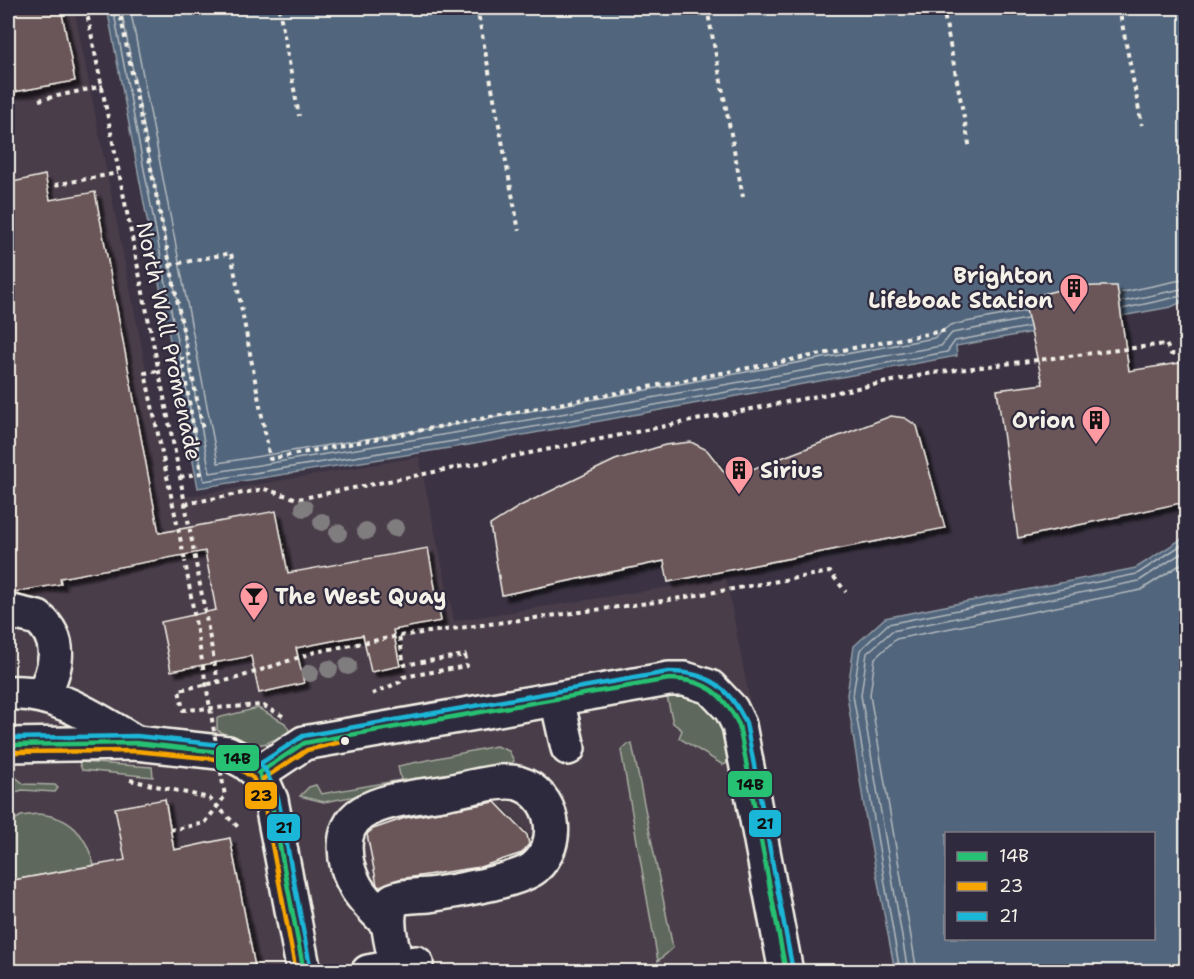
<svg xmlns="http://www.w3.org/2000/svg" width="1194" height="979" viewBox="0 0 1194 979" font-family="'Shantell Sans',sans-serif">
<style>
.built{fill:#493d4a}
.green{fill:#5e685b;stroke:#a9aca2;stroke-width:1.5}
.water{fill:#51657c;stroke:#929da7;stroke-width:1.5;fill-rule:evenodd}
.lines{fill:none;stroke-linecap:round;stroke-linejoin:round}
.shore{stroke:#b3b9bd;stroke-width:1.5}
.building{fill:#6a5559;stroke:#f4f1e8;stroke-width:1.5;filter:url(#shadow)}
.minor-casing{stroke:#f4f1e8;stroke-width:38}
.path{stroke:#f4f1e8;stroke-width:4;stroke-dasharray:4.5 4.5;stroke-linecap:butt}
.minor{stroke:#2f2a3d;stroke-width:33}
.path-bridge{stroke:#f4f1e8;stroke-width:4;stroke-dasharray:4.5 4.5;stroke-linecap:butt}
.bus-1-casing{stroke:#2f2a3d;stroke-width:9}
.bus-2-casing{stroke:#2f2a3d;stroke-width:9}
.bus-3-casing{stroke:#2f2a3d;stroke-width:9}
.bus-1{stroke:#26c172;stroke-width:4.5}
.bus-2{stroke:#f7a600;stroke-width:4.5}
.bus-3{stroke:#1ab6d8;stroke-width:4.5}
.tree{fill:#807d7f}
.bus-dot{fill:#f4f1e8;stroke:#2f2a3d;stroke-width:2}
.labels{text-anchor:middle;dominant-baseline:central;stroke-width:4.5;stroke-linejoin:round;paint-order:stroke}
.poi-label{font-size:22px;font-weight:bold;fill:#f4f1e8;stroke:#2f2a3d;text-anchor:end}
.street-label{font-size:22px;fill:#f4f1e8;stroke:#2f2a3d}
.line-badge{stroke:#2f2a3d;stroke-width:2}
.pale-badge-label{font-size:16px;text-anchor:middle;font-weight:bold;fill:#111}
</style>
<defs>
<filter id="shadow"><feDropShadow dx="5.5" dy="5.5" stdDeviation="1.5" flood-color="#0009"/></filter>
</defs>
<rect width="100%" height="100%" fill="#3b3343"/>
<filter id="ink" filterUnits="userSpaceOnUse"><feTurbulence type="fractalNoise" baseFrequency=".0167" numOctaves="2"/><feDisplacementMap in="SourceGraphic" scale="12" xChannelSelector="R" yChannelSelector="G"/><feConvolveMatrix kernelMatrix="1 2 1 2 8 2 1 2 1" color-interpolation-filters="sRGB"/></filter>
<g filter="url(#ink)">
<polygon class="built" points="8,8 74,8 172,499 419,457 454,621 726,578 802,971 8,971"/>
<g class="green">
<path d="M669,693L695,694C712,711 735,737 726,764L723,765L679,738L682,730L673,723L667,697Z"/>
<polygon points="258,708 285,723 290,732 267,743 248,747 217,730 217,718"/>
<polygon points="628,744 632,744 673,948 658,961 621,750"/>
<polygon points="496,746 509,751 514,761 502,769 324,802 300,796 309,787 316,785 321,794 401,780 398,766"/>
<polygon points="79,762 152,767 153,777 82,770"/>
<polygon points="8,771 24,784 55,785 58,788 55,792 22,790 8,795"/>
<path d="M37,814C70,816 86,834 94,865L8,881V824L21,816Z"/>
</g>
<g class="water">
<polygon points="107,8 1186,8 1186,300 1171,307 956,346 957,356 468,445 198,488"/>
<path d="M1186,536V971H895L866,819L847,695L854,646L885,618L1136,568ZM946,834H1154V938H946Z"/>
</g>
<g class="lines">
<g class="shore">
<polyline points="113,8 204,481 467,439 947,352 955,341 1028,327"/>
<polyline points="121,8 210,473 466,431 941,346 952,333 1027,319"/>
<polyline points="130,8 218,463 464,423 934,338 950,325 1025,311"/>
<polyline points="1119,293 1186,279"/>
<polyline points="1121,302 1186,288"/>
<polyline points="1122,309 1186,295"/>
<polyline points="900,972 853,695 860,650 888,624 1137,574 1186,542"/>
<polyline points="908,972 861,695 867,653 892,631 1139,581 1186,550"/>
<polyline points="917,972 870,695 875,658 896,639 1141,590 1186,561"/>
</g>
</g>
<g class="building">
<polygon points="8,8 61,8 75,81 8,93"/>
<polygon points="45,175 50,200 95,192 159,533 276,511 288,573 428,548 441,621 393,630 400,666 371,672 363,635 296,648 304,683 259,693 251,656 171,671 161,622 216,610 205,551 60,578 61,584 8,593 8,183"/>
<polygon points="1097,286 1117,286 1129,371 1186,362 1186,502 1018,538 997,390 1043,384 1025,305 1043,294 1071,287"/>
<polygon points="891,416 905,418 917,426 945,528 668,582 664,561 502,595 490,525 520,506 615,460 665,445 691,442 707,450 729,478"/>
<polygon points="165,799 174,850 230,838 256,972 8,972 8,881 125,860 115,808"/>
<polygon points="495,802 527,835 529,844 522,853 480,867 399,879 379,887 377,885 367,834 373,829 405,818"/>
</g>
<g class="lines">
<g class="minor-casing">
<g id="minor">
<path d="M8,611L38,618C64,640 57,669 42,696"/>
<path d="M8,693C53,689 98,720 136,743"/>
<polyline points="557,699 568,748"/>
<polyline points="8,745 136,743 228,753 245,762 259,773 271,800 304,972"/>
<polyline points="259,773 304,743 669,679 685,679 710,687 731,709 739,725 786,972"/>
<path d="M389,925C378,913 364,901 356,887C344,866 337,828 362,813C384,799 417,797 442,793C463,790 499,778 518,783C555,794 563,844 534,868C518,881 451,892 429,895C416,896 405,895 393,900C383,920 393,947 397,967"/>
<polyline points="368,972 416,963"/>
</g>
</g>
<g class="path">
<polyline points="86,8 180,477 218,682"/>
<polyline points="119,8 203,430"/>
<polyline points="279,8 299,116"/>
<polyline points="477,8 519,231"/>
<polyline points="707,8 743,197"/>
<polyline points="943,8 970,149"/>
<polyline points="1119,8 1142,125"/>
<polyline points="39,100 103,86"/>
<polyline points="55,185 118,173"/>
<polyline points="170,265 231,253 270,459 948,330"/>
<polyline points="157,371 145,373 185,561"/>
<polyline points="180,477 201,473 182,359 189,358"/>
<polyline points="185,504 264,489 298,499 933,373 1166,344 1171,354 1186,354"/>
<polyline points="372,694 400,682 403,677 467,666 465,655 404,665 399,636"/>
<polyline points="283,716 262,705 183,710 179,690 234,679 315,652 399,636 663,601 830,572 846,592"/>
<polyline points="130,780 209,798 240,829"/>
</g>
<use href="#minor" class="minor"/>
<polyline class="path-bridge" points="170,830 205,823 225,796 185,561"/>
<g class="bus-1-casing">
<g id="bus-1">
<polyline points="8,745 136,743 228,753 245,762 259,773 271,800 304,972"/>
<path d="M259,773L304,743L669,679C705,679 723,693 739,725L786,972"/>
</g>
</g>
<g class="bus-2-casing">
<g id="bus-2">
<polyline points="8,752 136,751 226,760 253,778 264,802 296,972"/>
<polyline points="263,779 307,750 345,741"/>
</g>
</g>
<g class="bus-3-casing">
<g id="bus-3">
<polyline points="8,738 137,736 230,746 250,756 265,769 278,798 311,971"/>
<path d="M255,767L303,736L668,672C707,671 730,688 746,723L793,971"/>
</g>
</g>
<use href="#bus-1" class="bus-1"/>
<use href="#bus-2" class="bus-2"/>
<use href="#bus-3" class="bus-3"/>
</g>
<g class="tree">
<circle cx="304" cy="508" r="9"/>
<circle cx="322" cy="522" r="9"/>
<circle cx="395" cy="528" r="9"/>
<circle cx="366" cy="531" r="9"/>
<circle cx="338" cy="533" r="9"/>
<circle cx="348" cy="666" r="9"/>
<circle cx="329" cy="669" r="9"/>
<circle cx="310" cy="673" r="9"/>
</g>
</g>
<defs>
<g id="building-pin" transform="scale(1.5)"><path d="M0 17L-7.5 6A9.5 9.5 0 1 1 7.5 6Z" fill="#ff9aa2" stroke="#2f2a3d"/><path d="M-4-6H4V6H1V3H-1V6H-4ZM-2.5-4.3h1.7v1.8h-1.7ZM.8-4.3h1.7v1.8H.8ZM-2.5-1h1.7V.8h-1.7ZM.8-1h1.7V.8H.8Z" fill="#111"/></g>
<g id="bar-pin" transform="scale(1.5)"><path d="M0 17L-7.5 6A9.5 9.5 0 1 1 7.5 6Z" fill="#ff9aa2" stroke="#2f2a3d"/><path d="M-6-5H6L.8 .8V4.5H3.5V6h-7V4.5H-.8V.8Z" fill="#111"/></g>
</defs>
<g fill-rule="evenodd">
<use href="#building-pin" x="1074" y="288"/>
<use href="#building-pin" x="1096" y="420"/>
<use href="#building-pin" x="739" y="470"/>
<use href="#bar-pin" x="254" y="596"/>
</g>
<circle class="bus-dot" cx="345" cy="741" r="5"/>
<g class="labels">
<g class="poi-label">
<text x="1053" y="275">Brighton<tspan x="1053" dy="25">Lifeboat Station</tspan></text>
<text x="1075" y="420">Orion</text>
<text x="760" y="470" text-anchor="start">Sirius</text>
<text x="275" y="596" text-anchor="start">The West Quay</text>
</g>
<g class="street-label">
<text transform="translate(169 341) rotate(78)">North Wall Promenade</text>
</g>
</g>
<g class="line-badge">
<rect x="215" y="744" width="45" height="28" rx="6" fill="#26c172"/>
<rect x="727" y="770" width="46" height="28" rx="6" fill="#26c172"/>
<rect x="244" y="781" width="34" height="29" rx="6" fill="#f7a600"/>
<rect x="748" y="809" width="34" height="29" rx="6" fill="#1ab6d8"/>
<rect x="266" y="813" width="35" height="29" rx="6" fill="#1ab6d8"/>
</g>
<g class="pale-badge-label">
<text x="237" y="764">14B</text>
<text x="750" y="790">14B</text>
<text x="261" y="801">23</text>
<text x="765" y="829">21</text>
<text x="284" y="833">21</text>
</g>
<rect width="1194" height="979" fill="none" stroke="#2f2a3d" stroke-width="30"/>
<rect x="15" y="15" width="1164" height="949" fill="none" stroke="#f4f1e8" stroke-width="2" filter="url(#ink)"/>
<rect x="945" y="832" width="210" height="108" fill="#2f2a3d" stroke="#7e7a81" stroke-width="1.5"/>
<rect x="957" y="852" width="30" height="9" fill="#26c172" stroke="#7e7a81" stroke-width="1.5"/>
<text x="999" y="862" font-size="18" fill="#f4f1e8">14B</text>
<rect x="957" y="882" width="30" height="9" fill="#f7a600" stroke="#7e7a81" stroke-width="1.5"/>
<text x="999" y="892" font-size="18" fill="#f4f1e8">23</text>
<rect x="957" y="912" width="30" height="9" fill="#1ab6d8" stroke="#7e7a81" stroke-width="1.5"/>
<text x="999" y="922" font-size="18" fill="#f4f1e8">21</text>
</svg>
